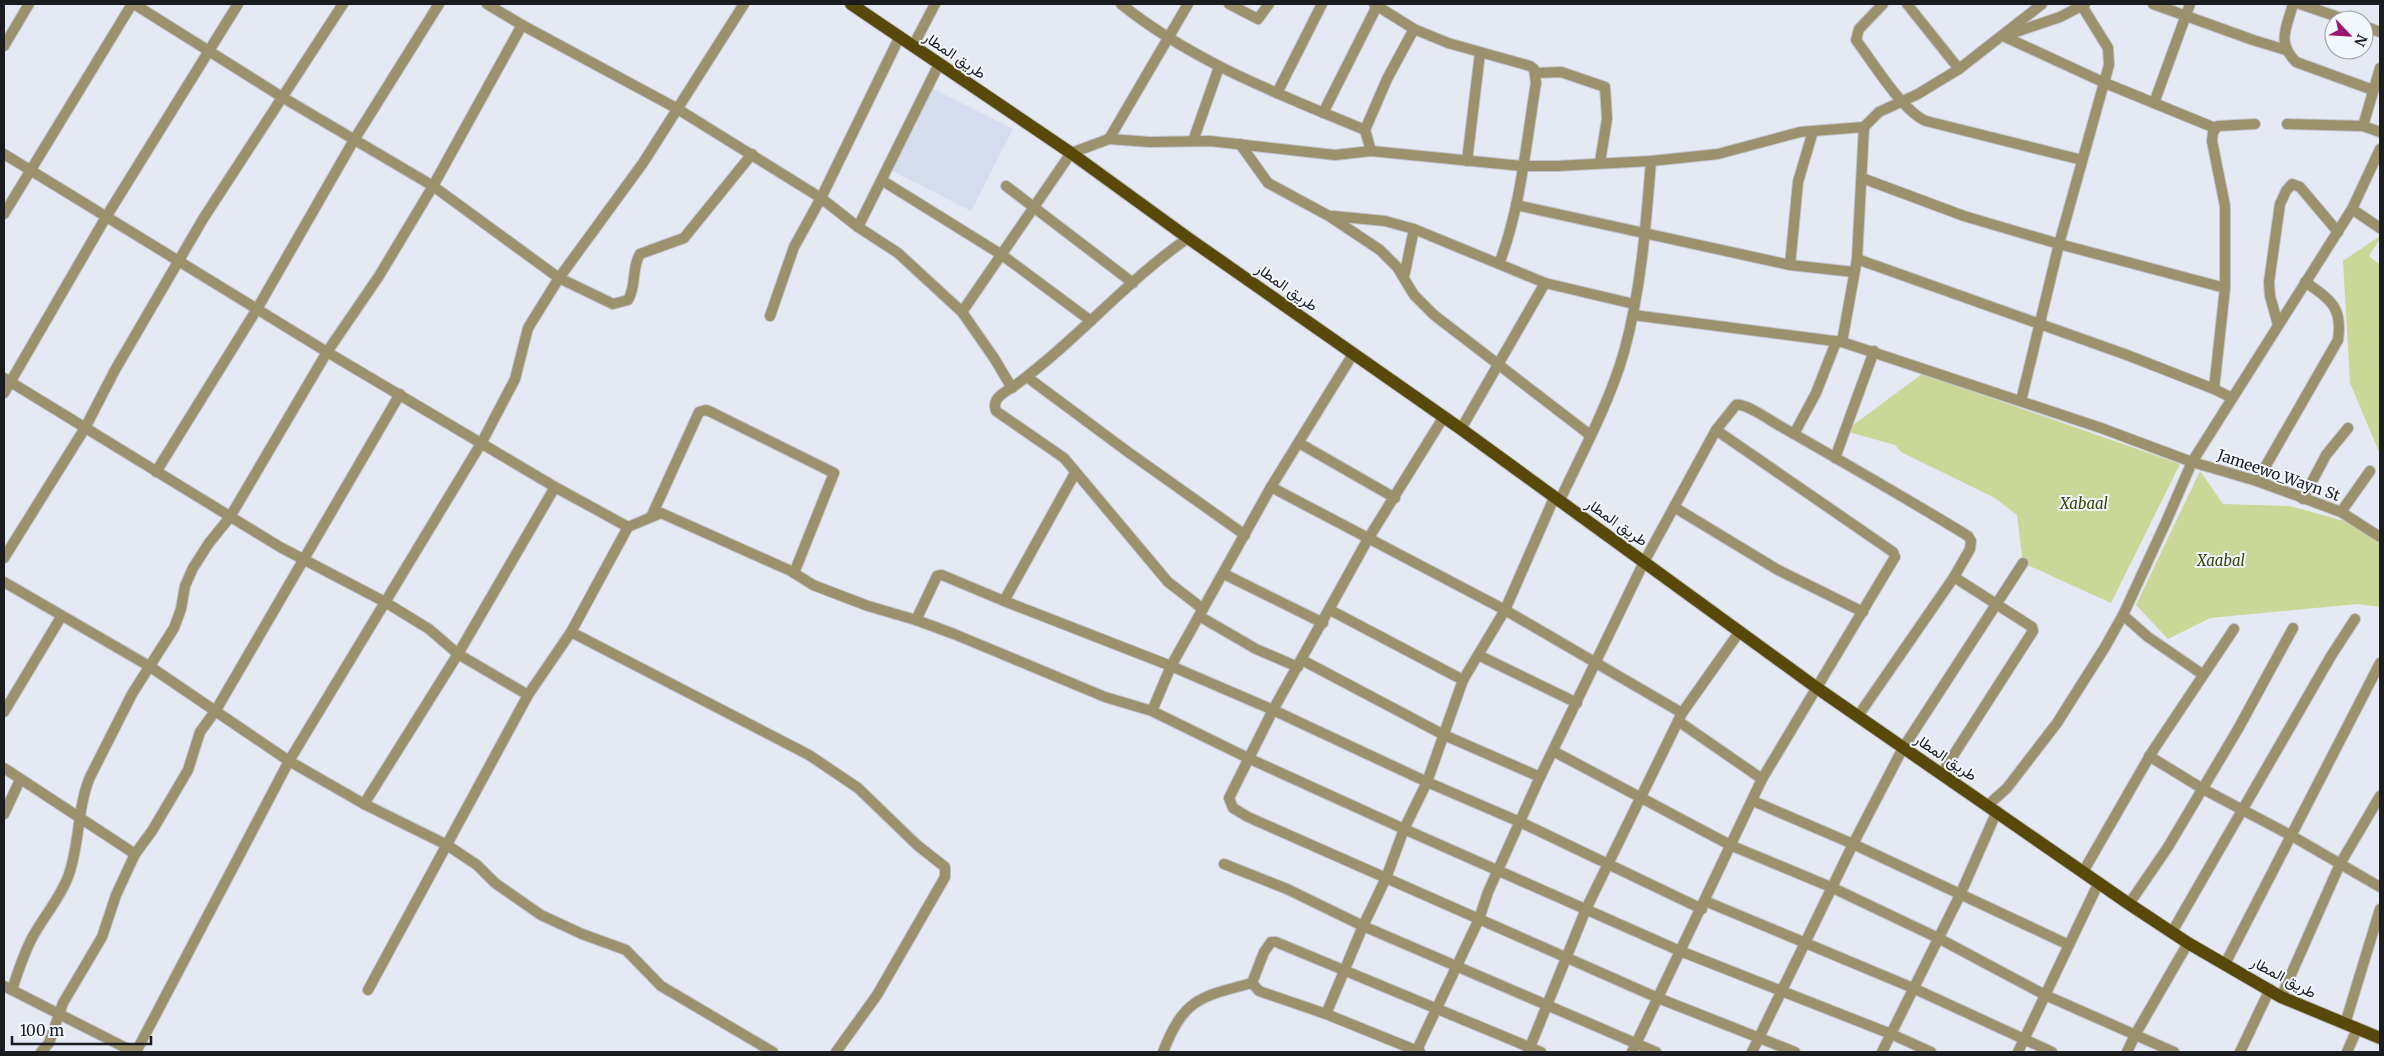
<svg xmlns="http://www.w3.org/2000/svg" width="2384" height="1056" viewBox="0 0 2384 1056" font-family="Merriweather,Vazirmatn,serif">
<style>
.built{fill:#d5dced}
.green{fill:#cad796}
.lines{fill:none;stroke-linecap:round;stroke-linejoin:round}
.minor-casing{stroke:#c1c4cd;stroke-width:12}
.major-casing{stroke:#c1c4cd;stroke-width:14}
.minor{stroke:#9b916c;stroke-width:10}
.major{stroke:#584809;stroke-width:12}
.labels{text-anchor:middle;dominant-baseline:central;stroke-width:4;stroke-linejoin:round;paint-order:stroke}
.street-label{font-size:15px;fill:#1b1c20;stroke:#f3f7ff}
.park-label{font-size:15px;font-style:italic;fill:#3c4500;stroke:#f3f7ff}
</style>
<rect width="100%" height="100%" fill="#e5e9f3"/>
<polygon class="built" points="933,89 1013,129 971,211 892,171"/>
<g class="green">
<polygon points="2380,236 2380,239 2369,256 2380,265 2380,454 2350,383 2343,261"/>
<polygon points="1922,374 2180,464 2111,603 2023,563 2017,515 1995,498 1901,452 1895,445 1845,431"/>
<polygon points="2200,471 2223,504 2290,506 2362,526 2380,539 2380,607 2358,604 2210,618 2168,639 2136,605"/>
</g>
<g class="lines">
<g class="minor-casing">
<g id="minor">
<path d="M134,4L282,97L433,186L559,278L613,304L628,300C637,285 631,269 640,254L684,238L752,154"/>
<polyline points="487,4 522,25 676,108 821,198 858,227 898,253 962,312 994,358 1012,388"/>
<path d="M1121,4C1193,62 1281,95 1365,130"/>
<polyline points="1229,4 1258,19 1269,4"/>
<path d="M1374,4L1414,29L1448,43L1530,66L1534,69L1536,83C1526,143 1521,207 1499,264L1545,283L1634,304"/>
<path d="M1883,4L1859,29L1856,40C1872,61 1903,112 1926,121L2082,160"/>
<polyline points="1907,4 1959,69"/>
<polyline points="2153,4 2253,40 2286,50"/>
<path d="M2293,4C2287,27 2276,42 2296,62L2373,90"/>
<polyline points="2300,4 2347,20"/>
<polyline points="2364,26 2380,32"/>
<polyline points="2007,35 2060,17 2085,4"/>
<polyline points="2003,36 2105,83 2215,128"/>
<polyline points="4,46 29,4"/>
<polyline points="913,46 935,4"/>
<polyline points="2380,68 2363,126 2380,132"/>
<polyline points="1536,73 1561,72 1605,87 1607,119 1600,162"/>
<polyline points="1277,93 1322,4"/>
<polyline points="2154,103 2190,4"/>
<polyline points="1323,113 1377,6"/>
<polyline points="2287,124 2363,126"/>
<polyline points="1109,139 1188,4"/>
<polyline points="1193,141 1219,67"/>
<polyline points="1240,144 1268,183 1329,216 1380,250 1397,267 1414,295 1434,315 1590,435"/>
<polyline points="1371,151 1365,130 1387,79 1414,29"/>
<polyline points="4,154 327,352 555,487 628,527"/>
<polyline points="1467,161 1480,53"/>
<polyline points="1862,178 1964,216 2059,244 2225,288"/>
<polyline points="883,181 1002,255 1091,321"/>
<polyline points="1006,186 1133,283"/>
<polyline points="1516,205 1790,265 1854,272"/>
<polyline points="2352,209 2380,228"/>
<polyline points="4,214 132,4"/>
<polyline points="1333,216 1385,221 1414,229 1499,264"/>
<polyline points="858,227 939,64"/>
<path d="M1188,238C1126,281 1077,340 1017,384C1006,392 991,397 996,411L1064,458L1168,582L1203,609"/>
<polyline points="1857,259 2127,355 2214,389"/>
<polyline points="1790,265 1798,182 1813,131"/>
<polyline points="1404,277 1414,229"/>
<polyline points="962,312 1071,153 1109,139 1150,142 1210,141 1335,155 1371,151 1522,166 1557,166 1651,161 1718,154 1800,132 1864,127 1879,112 1918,94 1959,69 2042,4"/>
<polyline points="1633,315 1842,342 2101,428 2192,462 2257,481 2341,512 2380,537"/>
<polyline points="770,316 794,247 821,198 900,36"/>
<polyline points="2278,325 2270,296 2269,282 2280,204 2286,191 2292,184 2300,187 2338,232"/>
<polyline points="1842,342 1857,259 1864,127"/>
<polyline points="1027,377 1128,452 1245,535"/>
<polyline points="4,378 280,547 385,602 429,629 458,654 528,695"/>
<polyline points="4,393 106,217 238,4"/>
<polyline points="2232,398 2214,389 2225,288 2225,206 2212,141 2213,132 2218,126 2255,124"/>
<polyline points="2021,401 2059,244 2109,65 2108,48 2082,6"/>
<polyline points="1443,418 1368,539 1273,710 1229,798 1233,808 1248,817 1658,998 1795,1052"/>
<polyline points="1461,429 1545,283"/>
<polyline points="1794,434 1816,393 1836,342"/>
<polyline points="1299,443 1395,498"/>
<polyline points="1835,458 1874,351"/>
<polyline points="156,472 257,309 354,140 439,4"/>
<path d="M2257,481L2338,340C2343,307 2330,299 2305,282"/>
<polyline points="1271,487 1505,610 1682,713"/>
<polyline points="2303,499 2326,455 2348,428"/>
<path d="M1559,502C1582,453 1609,404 1624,352C1641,291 1646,224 1651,161"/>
<polyline points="1674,507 1778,570 1863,612"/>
<polyline points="2341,512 2370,471"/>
<polyline points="652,515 699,412 706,410 711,412 834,473 794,573"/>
<polyline points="4,558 85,428 115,370 203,219 343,4"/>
<polyline points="1224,574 1323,623"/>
<polyline points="4,582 149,666 289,761 364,804 447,845 477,865 495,883 541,915 582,934 626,950 661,986 773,1052"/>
<polyline points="1004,601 1075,473"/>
<polyline points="1330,610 1463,680"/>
<polyline points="2123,615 2148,637 2202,674"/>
<polyline points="1199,616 1256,649 1298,667"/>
<polyline points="916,620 937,576 942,575 1004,601 1171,666 1273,710 1427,782 1520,822 1702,909"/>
<polyline points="571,632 809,755 858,788 917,845 945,867 945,877 877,995 836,1052"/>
<polyline points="1478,655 1577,703"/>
<polyline points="1302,660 1444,735 1540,777"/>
<polyline points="1152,711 1171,666 1271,487 1353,354"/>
<polyline points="4,712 61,617"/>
<polyline points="1678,721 1762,779"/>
<polyline points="1553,751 1730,845 1833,888 1938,938 2045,995 2174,1052"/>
<polyline points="2149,756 2203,789 2292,836 2380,887"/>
<polyline points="4,768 135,854"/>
<polyline points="1942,773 2033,631 2032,627 1954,577"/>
<polyline points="1753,801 1853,844 2069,945"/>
<polyline points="364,804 458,654 555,487"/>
<polyline points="1988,805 2007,788 2057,723 2105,647 2123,615 2166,522 2192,462 2352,209 2380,149"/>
<polyline points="4,814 20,780"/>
<polyline points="1224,864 1287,889 1363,926 1656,1052"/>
<polyline points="2083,872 2152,752 2234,629"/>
<polyline points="1705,901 1913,988 2052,1052"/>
<polyline points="2129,904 2168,847 2238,729 2293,628"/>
<polyline points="2172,932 2331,656 2355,619"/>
<polyline points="2225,964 2380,663"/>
<polyline points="1252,983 1264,952 1271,942 1276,942 1541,1052"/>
<polyline points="1252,983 1259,991 1326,1014 1420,1052"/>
<polyline points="4,986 128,1049 137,1050 289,761 482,442 515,379 528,328 559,278 643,163 744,4"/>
<path d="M12,990C17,974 23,956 31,940C42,918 61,898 69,874C80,842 77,808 90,777L132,694L174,628L181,609L185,586L193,568L209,543L230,517L327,352L379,276L433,186L522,25"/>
<polyline points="368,990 528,695 571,632 628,527 661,513 791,571 813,585 868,606 916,620 954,634 1105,697 1152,711 1250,759 1404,829 1680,951 1891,1034 1931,1052"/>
<polyline points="2281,997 2340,864 2380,796"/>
<polyline points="1326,1014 1363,926 1386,878 1404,829 1427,782 1463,680 1505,610 1554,498"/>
<polyline points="2345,1024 2380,909"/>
<polyline points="41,1052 49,1043 63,1003 102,937 116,895 135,854 152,831 188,770 200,732 216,710 400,394"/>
<path d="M1163,1052C1184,998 1200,997 1252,983"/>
<path d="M1416,1052L1479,919L1488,892L1540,777L1644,562L1716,430L1736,405C1746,403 1771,421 1780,426C1843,462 1906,498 1968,536L1971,541L1970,549L1954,577L1858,716"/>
<polyline points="1528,1052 1586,909 1682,713 1740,631"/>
<polyline points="1632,1052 1762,779 1895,557 1893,552 1716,430"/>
<polyline points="1752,1052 1853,844 1903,748 2023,563"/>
<polyline points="1882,1052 1960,895 1997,811"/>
<polyline points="2018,1052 2099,882"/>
<polyline points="2127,1052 2135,1035 2188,943"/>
<polyline points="2240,1052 2270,989"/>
<polyline points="2347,1052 2357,1029"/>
</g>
</g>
<g class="major-casing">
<polyline id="major" points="851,4 1071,153 1188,238 1461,429 1817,688 2129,904 2188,943 2281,997 2380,1038"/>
</g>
<use href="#minor" class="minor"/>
<use href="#major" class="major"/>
</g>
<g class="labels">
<g class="street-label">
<text transform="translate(955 55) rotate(34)">طريق المطار</text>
<text transform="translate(1287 287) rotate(35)">طريق المطار</text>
<text transform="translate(2279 475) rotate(19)">Jameewo_Wayn St</text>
<text transform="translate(1617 522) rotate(35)">طريق المطار</text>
<text transform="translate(1946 757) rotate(34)">طريق المطار</text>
<text transform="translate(2284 977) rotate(28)">طريق المطار</text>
</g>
<g class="park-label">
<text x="2084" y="503">Xabaal</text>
<text x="2221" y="560">Xaabal</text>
</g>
</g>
<rect width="2384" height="1056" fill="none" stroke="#1b1c20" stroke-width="10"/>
<g transform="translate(2349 35) rotate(115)"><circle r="24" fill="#f3f7ff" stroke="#9d9fa6"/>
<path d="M0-4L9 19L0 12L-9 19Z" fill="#98166d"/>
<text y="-8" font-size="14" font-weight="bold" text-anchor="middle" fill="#1b1c20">N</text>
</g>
<path d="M12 1036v8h139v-8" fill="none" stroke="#1b1c20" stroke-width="2.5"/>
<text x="20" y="1036" font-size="15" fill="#1b1c20" stroke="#f3f7ff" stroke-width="4" paint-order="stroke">100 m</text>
</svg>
